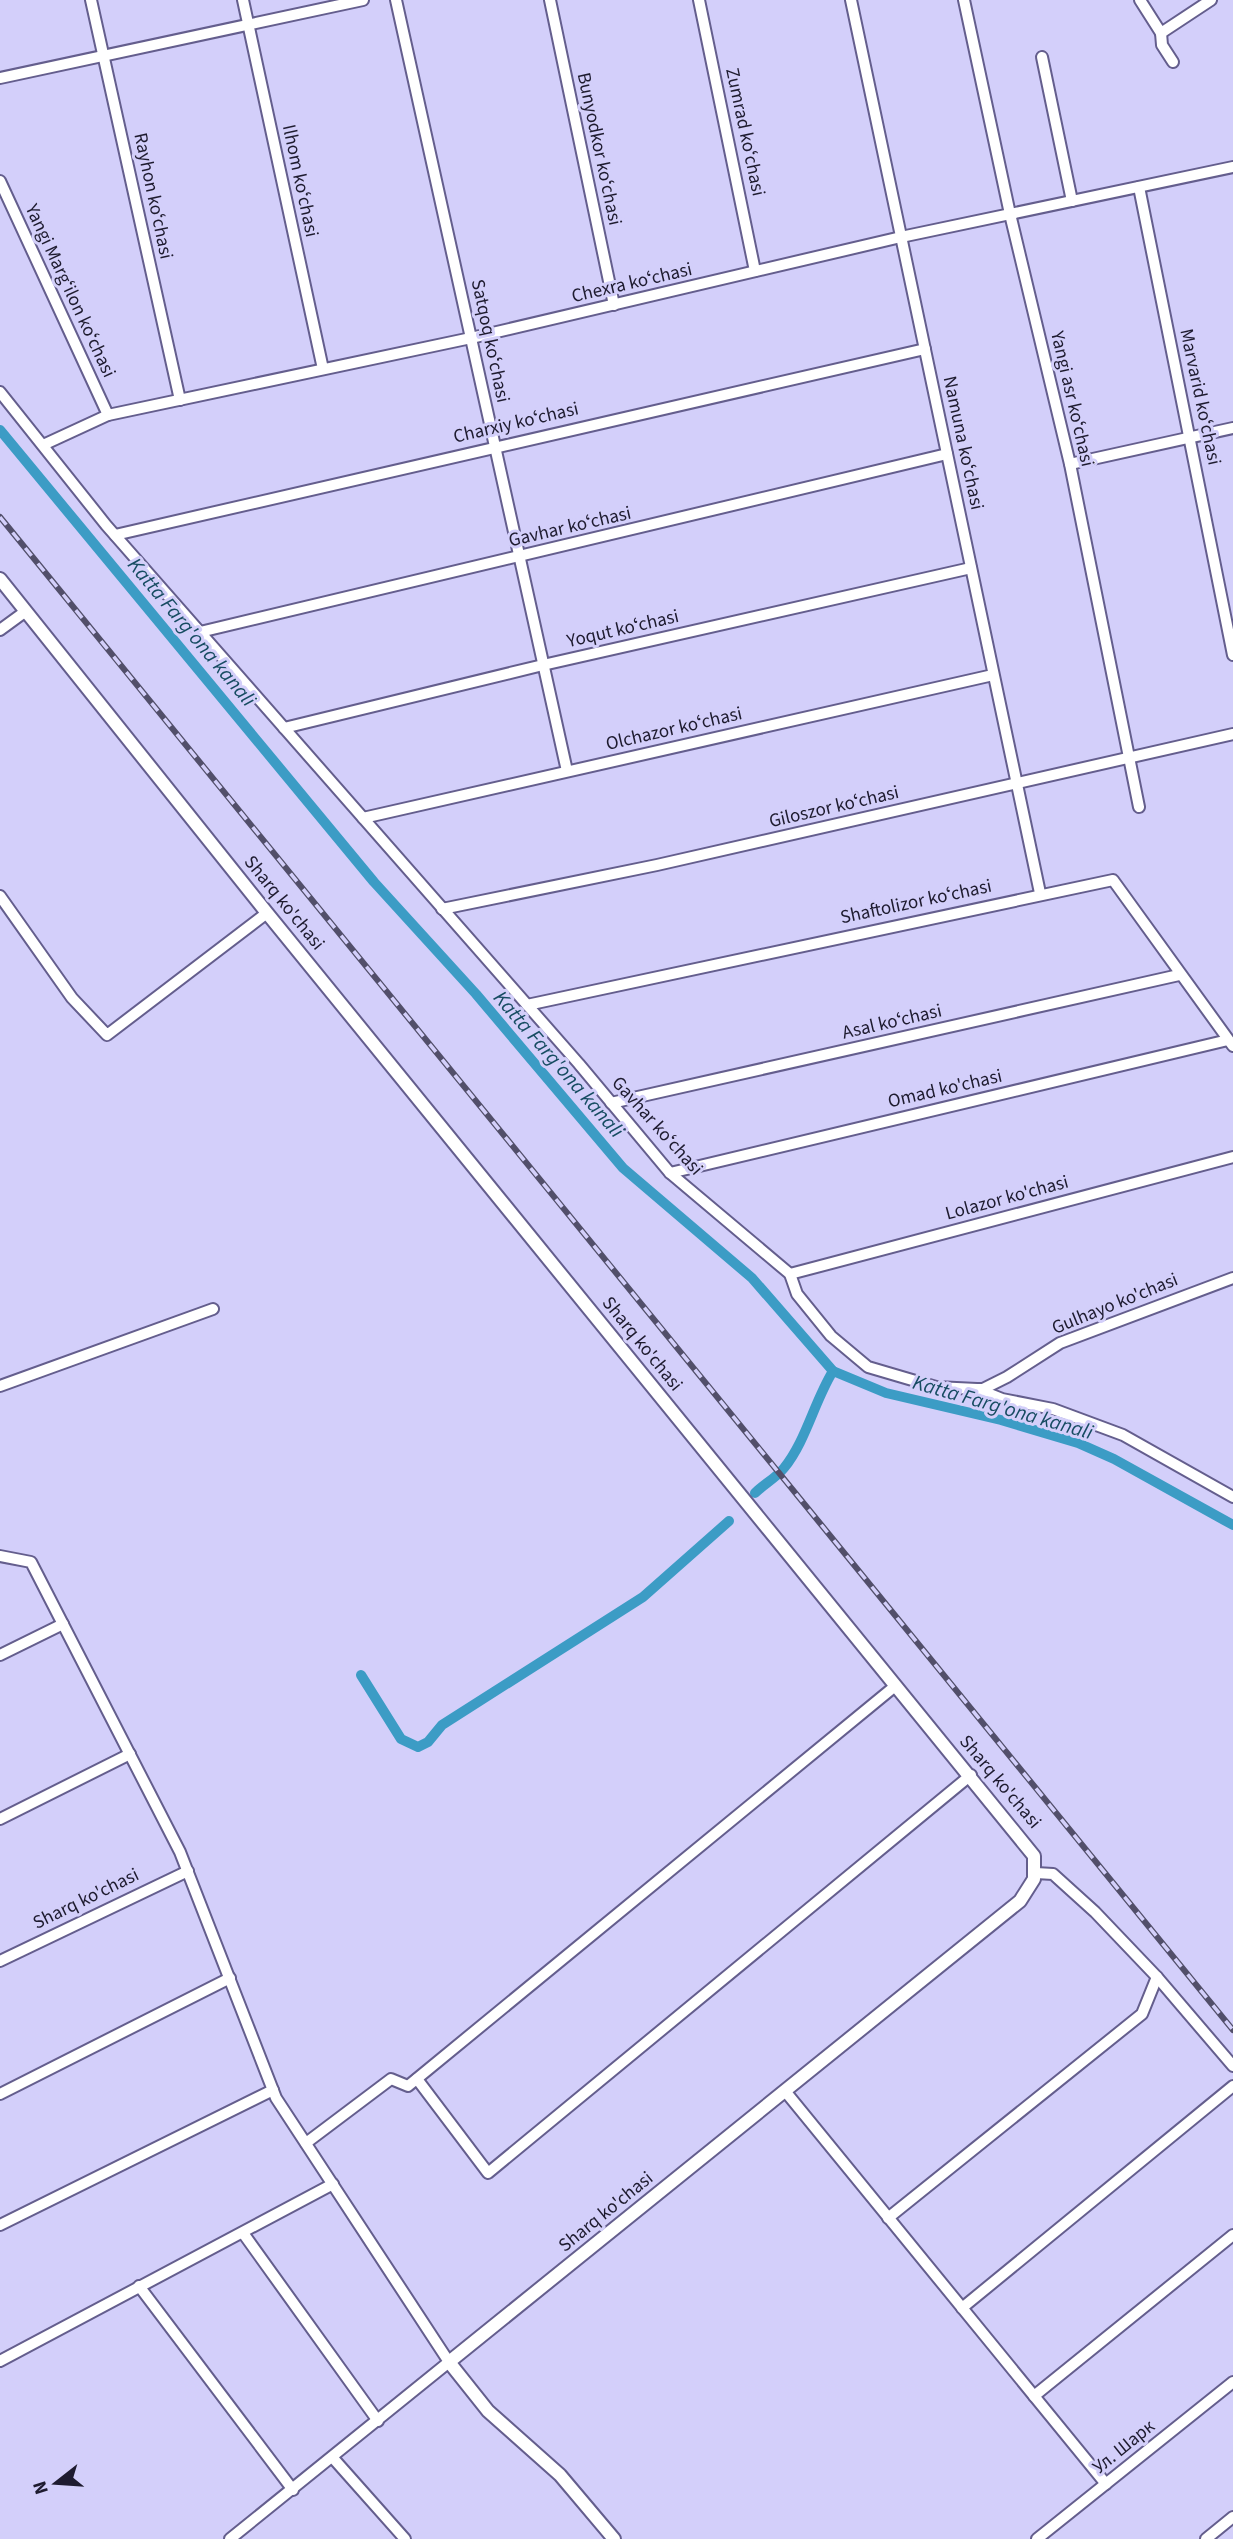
<svg xmlns="http://www.w3.org/2000/svg" width="1233" height="2539" viewBox="0 0 1233 2539" font-family="'Source Sans 3',sans-serif">
<style>
.lines{fill:none;stroke-linecap:round;stroke-linejoin:round}
.canal{stroke:#3c9cc5;stroke-width:10}
.minor-casing{stroke:#645e8d;stroke-width:14}
.major-casing{stroke:#645e8d;stroke-width:16}
.minor{stroke:#fff;stroke-width:10}
.major{stroke:#fff;stroke-width:12}
.rail-casing{stroke:#524f6a;stroke-width:6}
.rail{stroke:#d3cffa;stroke-width:3.5;stroke-dasharray:10;stroke-linecap:butt}
.labels{text-anchor:middle;dominant-baseline:central;stroke-width:6;stroke-linejoin:round;paint-order:stroke}
.street-label{font-size:19px;fill:#1e1b2f;stroke:#d3cffa}
.water-label{font-size:21px;font-style:italic;fill:#174c62;stroke:#d3cffa}
</style>
<rect width="100%" height="100%" fill="#d3cffa"/>
<g class="lines">
<g class="canal">
<polyline points="0,430 374,882 476,994 623,1168 752,1278 833,1371 886,1393 1001,1420 1078,1443 1114,1459 1233,1525"/>
<path d="M755,1493C764,1484 776,1478 784,1468C806,1441 814,1402 833,1371"/>
<polyline points="361,1675 401,1739 418,1747 428,1742 442,1725 643,1597 729,1521"/>
</g>
<g class="minor-casing">
<g id="minor">
<polyline points="91,0 180,400"/>
<polyline points="243,0 323,369"/>
<polyline points="396,0 567,771"/>
<polyline points="550,0 614,305"/>
<polyline points="699,0 755,271"/>
<polyline points="851,0 1040,893"/>
<polyline points="964,0 1010,214 1070,464 1139,807"/>
<polyline points="1140,0 1161,33 1211,0"/>
<polyline points="1161,33 1162,45 1173,62"/>
<polyline points="1042,57 1072,201"/>
<polyline points="0,78 363,0"/>
<polyline points="0,181 108,415"/>
<polyline points="1139,187 1233,655"/>
<polyline points="0,392 106,525 579,1064 670,1173 790,1274 797,1294 831,1336 868,1367 936,1387 977,1389 1002,1399 1053,1409 1123,1435 1233,1497"/>
<polyline points="43,445 108,415 471,338 901,237 1233,167"/>
<polyline points="1070,464 1233,428"/>
<polyline points="115,535 925,349"/>
<polyline points="0,630 26,611"/>
<polyline points="200,632 947,454"/>
<polyline points="284,728 543,665 971,568"/>
<polyline points="363,818 993,675"/>
<polyline points="0,896 72,998 107,1035 267,913"/>
<polyline points="442,909 657,865 1233,734"/>
<polyline points="527,1005 1113,880 1233,1046"/>
<polyline points="611,1103 1179,975"/>
<polyline points="670,1173 1228,1040"/>
<polyline points="790,1274 1233,1157"/>
<polyline points="0,1386 213,1309"/>
<polyline points="977,1389 983,1389 1007,1377 1060,1343 1233,1278"/>
<polyline points="0,1556 31,1562 180,1852 276,2098 449,2362 230,2539"/>
<polyline points="0,1655 63,1624"/>
<polyline points="0,1819 130,1754"/>
<polyline points="1036,1873 1053,1874 1095,1912 1157,1977 1233,2066"/>
<polyline points="0,1961 188,1871"/>
<polyline points="417,2079 488,2173 971,1775"/>
<polyline points="785,2091 1106,2484"/>
<polyline points="0,2094 230,1978"/>
<polyline points="306,2143 391,2079 408,2086 894,1687"/>
<polyline points="888,2218 1142,2014 1157,1977"/>
<polyline points="0,2225 273,2090"/>
<polyline points="243,2233 378,2421"/>
<polyline points="139,2286 293,2490"/>
<polyline points="962,2308 1233,2086"/>
<polyline points="0,2361 333,2184"/>
<polyline points="1034,2396 1233,2235"/>
<polyline points="333,2458 405,2539"/>
<polyline points="1037,2539 1233,2382"/>
<polyline points="1206,2539 1233,2517"/>
</g>
</g>
<g class="major-casing">
<polyline id="major" points="0,579 267,913 1034,1856 1034,1879 1020,1901 449,2362 488,2411 560,2475 614,2539"/>
</g>
<use href="#minor" class="minor"/>
<use href="#major" class="major"/>
<g class="rail-casing">
<polyline id="rail" points="0,517 1233,2030"/>
</g>
<use href="#rail" class="rail"/>
</g>
<g class="labels">
<g class="street-label">
<text transform="translate(745 132) rotate(78)">Zumrad koʻchasi</text>
<text transform="translate(599 149) rotate(78)">Bunyodkor koʻchasi</text>
<text transform="translate(300 181) rotate(78)">Ilhom koʻchasi</text>
<text transform="translate(153 196) rotate(78)">Rayhon koʻchasi</text>
<text transform="translate(632 283) rotate(-13)">Chexra koʻchasi</text>
<text transform="translate(70 291) rotate(65)">Yangi Margʻilon koʻchasi</text>
<text transform="translate(490 341) rotate(78)">Satqoq koʻchasi</text>
<text transform="translate(1200 397) rotate(78)">Marvarid koʻchasi</text>
<text transform="translate(1072 399) rotate(77)">Yangi asr koʻchasi</text>
<text transform="translate(516 423) rotate(-13)">Charxiy koʻchasi</text>
<text transform="translate(963 443) rotate(78)">Namuna koʻchasi</text>
<text transform="translate(570 527) rotate(-13)">Gavhar koʻchasi</text>
<text transform="translate(623 629) rotate(-13)">Yoqut koʻchasi</text>
<text transform="translate(674 729) rotate(-13)">Olchazor koʻchasi</text>
<text transform="translate(834 807) rotate(-13)">Giloszor koʻchasi</text>
<text transform="translate(916 902) rotate(-12)">Shaftolizor koʻchasi</text>
<text transform="translate(284 903) rotate(51)">Sharq ko'chasi</text>
<text transform="translate(892 1022) rotate(-13)">Asal koʻchasi</text>
<text transform="translate(945 1089) rotate(-13)">Omad ko'chasi</text>
<text transform="translate(657 1126) rotate(48)">Gavhar koʻchasi</text>
<text transform="translate(1007 1198) rotate(-15)">Lolazor ko'chasi</text>
<text transform="translate(1115 1304) rotate(-22)">Gulhayo ko'chasi</text>
<text transform="translate(642 1344) rotate(51)">Sharq ko'chasi</text>
<text transform="translate(1000 1782) rotate(50)">Sharq ko'chasi</text>
<text transform="translate(86 1899) rotate(-26)">Sharq ko'chasi</text>
<text transform="translate(606 2212) rotate(-39)">Sharq ko'chasi</text>
<text transform="translate(1124 2447) rotate(-39)">Ул. Шарк</text>
</g>
<g class="water-label">
<text transform="translate(192 632) rotate(50)">Katta Farg'ona kanali</text>
<text transform="translate(559 1064) rotate(49)">Katta Farg'ona kanali</text>
<text transform="translate(1003 1407) rotate(16)">Katta Farg'ona kanali</text>
</g>
</g>
<g transform="translate(56 2483) rotate(253)" stroke="#d3cffa" stroke-width="5" paint-order="stroke">
<path d="M0-5L12 26L0 18L-12 26Z" fill="#1e1b2f"/>
<text y="-10" font-size="19" font-weight="bold" text-anchor="middle" fill="#1e1b2f">N</text>
</g>
</svg>
